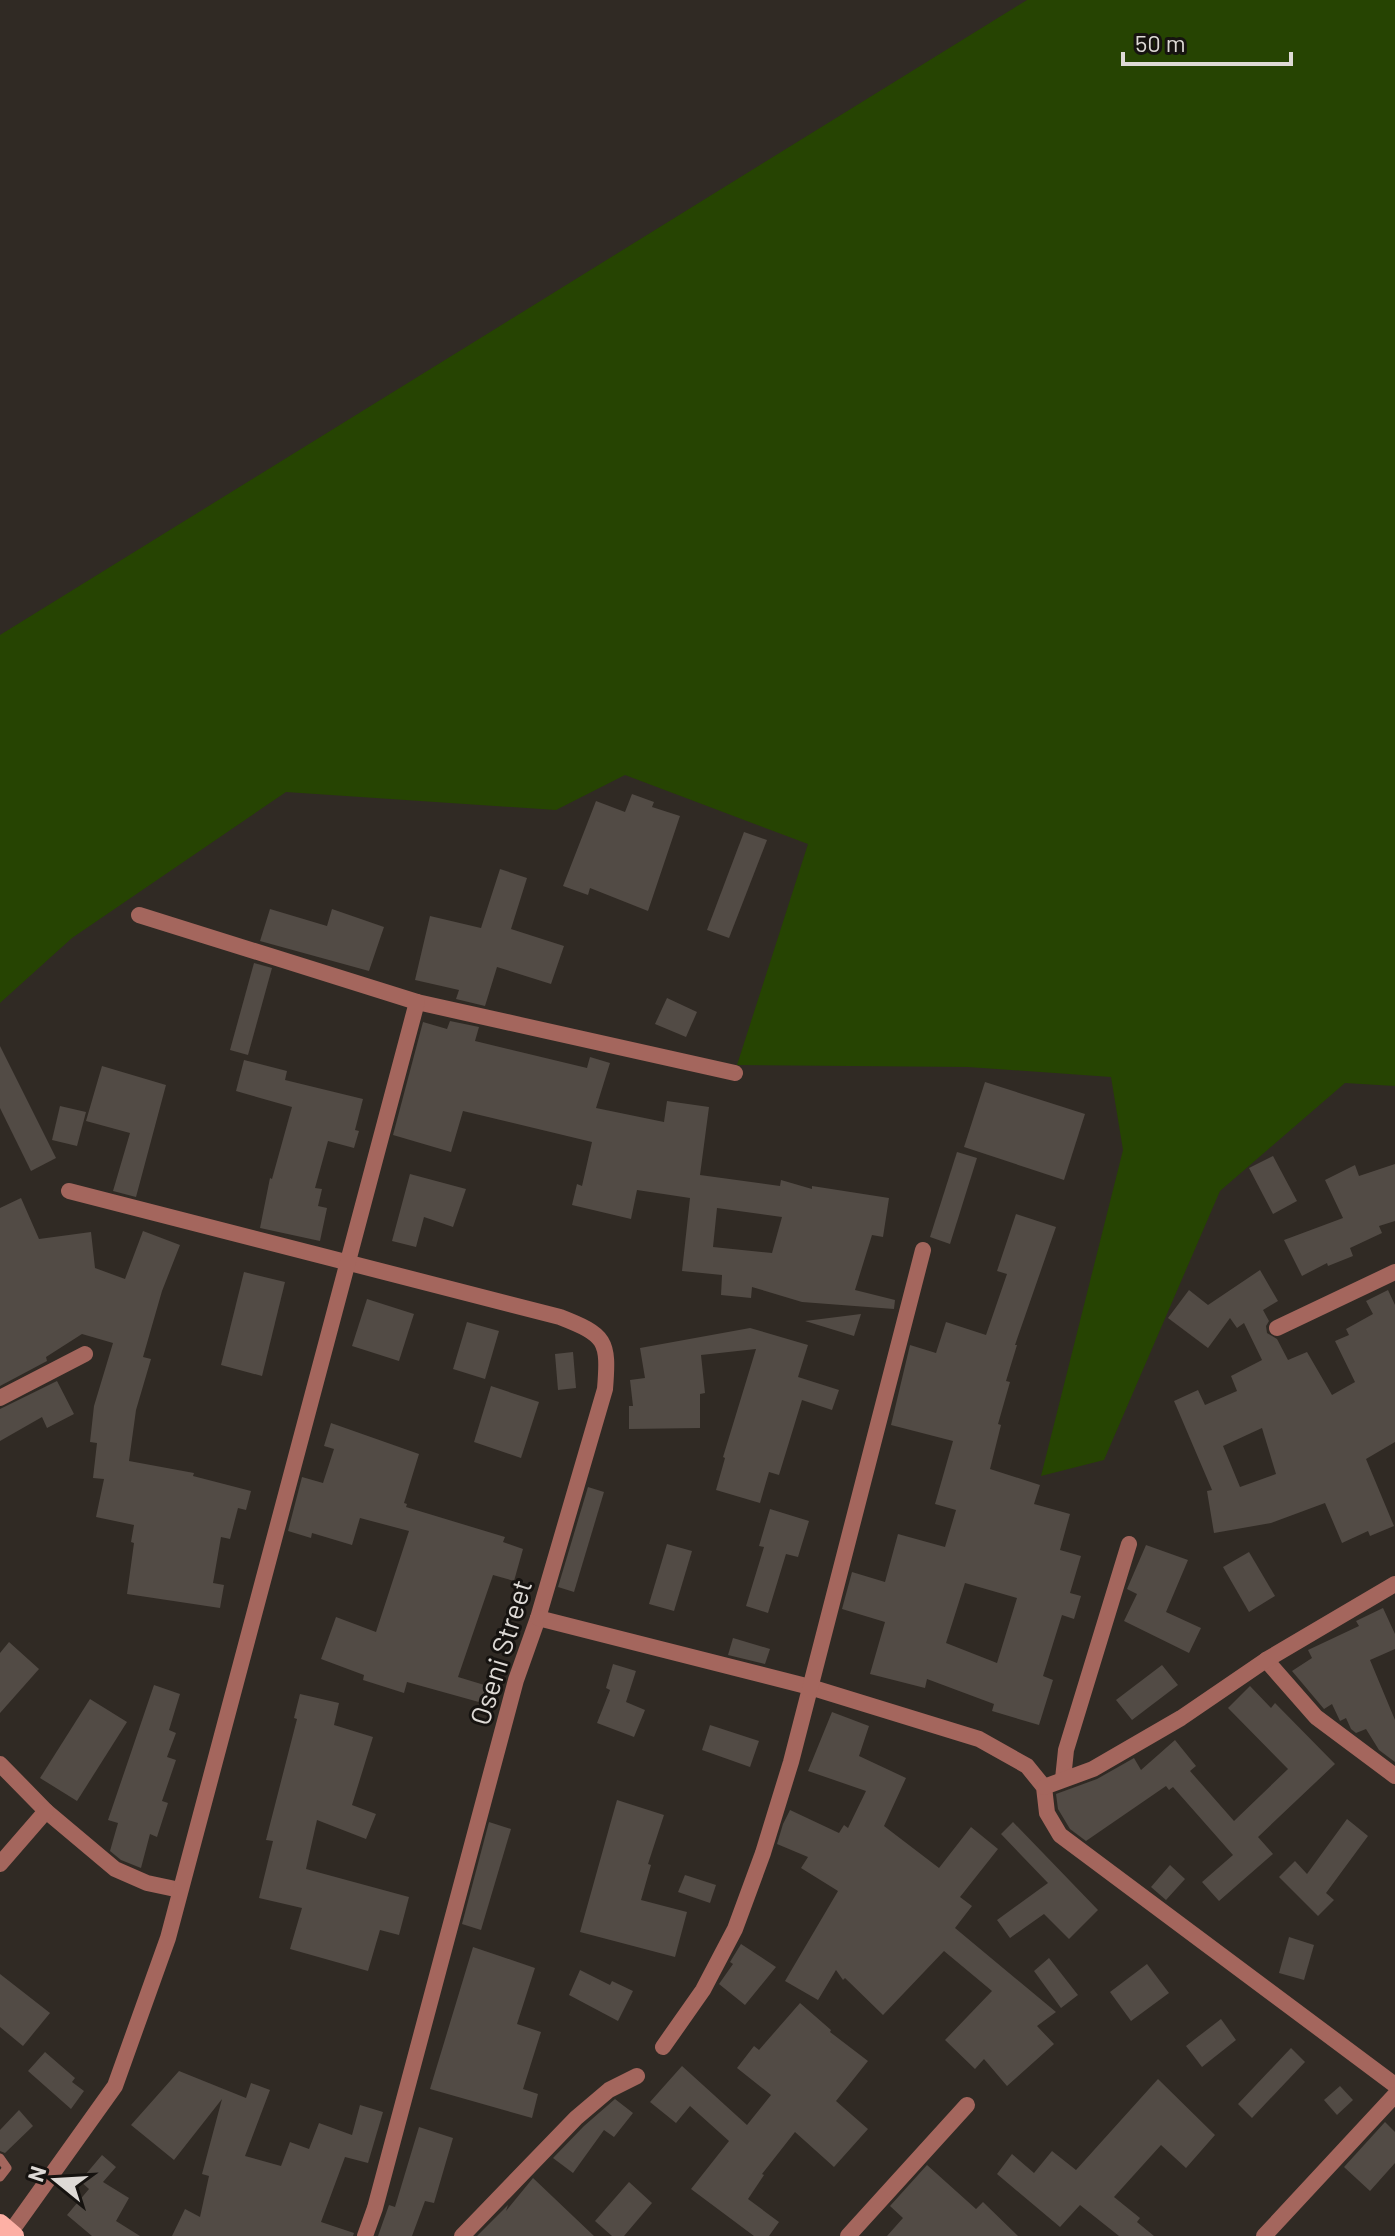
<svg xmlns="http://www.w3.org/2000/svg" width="1395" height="2236" viewBox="0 0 1395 2236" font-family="Barlow,sans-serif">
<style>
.green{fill:#264402}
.building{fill:#524b45;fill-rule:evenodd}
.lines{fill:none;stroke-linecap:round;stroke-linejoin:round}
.service{stroke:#a4665d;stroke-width:9}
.minor{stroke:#a4665d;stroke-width:16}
.primary{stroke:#fdb0a5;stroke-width:20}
.labels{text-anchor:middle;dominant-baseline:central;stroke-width:6;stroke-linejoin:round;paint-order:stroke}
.street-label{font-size:28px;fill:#dedad6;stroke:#161310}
</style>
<rect width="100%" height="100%" fill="#302a24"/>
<polygon class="green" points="1027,0 1395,0 1395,1086 1345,1083 1220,1191 1104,1460 1041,1476 1123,1150 1111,1077 968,1067 737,1065 808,844 625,775 556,810 286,792 72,938 0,1003 0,635"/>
<g class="building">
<polygon points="632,794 654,802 652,807 680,816 648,911 590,888 588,895 563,886 596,801 625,812"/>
<polygon points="744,832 767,840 729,938 707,930"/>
<polygon points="500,869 527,878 511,929 564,946 551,984 497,967 485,1006 456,999 459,990 415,980 430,916 481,928"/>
<polygon points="270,909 327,926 332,909 384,927 369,971 260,941"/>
<polygon points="254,963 272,968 248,1055 230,1050"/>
<polygon points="667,998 697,1012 686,1037 655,1024"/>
<path d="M450,1021L479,1027L475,1041L587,1068L590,1057L610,1063L596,1108L664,1122L667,1101L709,1107L700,1175L780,1186L781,1180L812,1189V1186L889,1198L883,1237L872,1235L855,1290L895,1300L894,1309L802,1302L752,1287L751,1298L721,1295L722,1275L682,1271L690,1198L637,1190L631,1219L572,1205L577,1184L582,1186L592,1142L463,1111L451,1152L393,1135L423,1022L447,1029ZM717,1208L782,1217L772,1253L713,1247Z"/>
<polygon points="0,1046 56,1158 31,1171 0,1108"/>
<polygon points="244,1060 287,1071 285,1080 363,1099 355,1130 359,1131 354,1148 328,1141 315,1188 322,1189 318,1206 327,1208 320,1241 260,1228 270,1178 272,1179 292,1107 236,1091"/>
<polygon points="102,1066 166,1085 136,1197 113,1191 130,1133 86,1121"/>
<polygon points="985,1082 1085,1114 1064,1180 964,1147"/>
<polygon points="60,1106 86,1112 77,1146 52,1140"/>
<polygon points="957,1152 977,1158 950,1244 930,1237"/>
<polygon points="1273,1156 1297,1201 1273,1214 1249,1168"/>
<polygon points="1395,1164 1395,1221 1379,1226 1382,1233 1350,1248 1353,1256 1328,1266 1327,1263 1302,1276 1284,1240 1343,1218 1325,1180 1355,1165 1359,1176"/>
<polygon points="410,1174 466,1189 453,1227 424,1217 416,1247 392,1241"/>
<polygon points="21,1198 39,1239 91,1232 95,1268 125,1279 143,1231 180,1245 162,1291 143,1357 151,1359 136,1410 129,1461 194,1473 193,1476 251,1491 246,1510 238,1508 230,1539 221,1537 213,1583 224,1585 220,1608 127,1594 134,1543 131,1542 134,1525 96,1517 104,1479 93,1478 97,1443 90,1442 94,1406 113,1343 82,1334 46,1357 47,1361 0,1386 0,1208"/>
<path d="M1016,1214L1056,1227L1015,1345H1017L1006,1381L1010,1382L998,1424L1001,1425L990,1469L1040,1485L1034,1504L1070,1514L1060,1550L1081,1556L1070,1593L1081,1596L1074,1619L1062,1615L1043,1676L1053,1680L1039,1725L992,1711L994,1704L927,1679L925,1688L870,1674L885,1622L842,1609L852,1572L885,1582L898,1534L945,1547L956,1510L935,1504L953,1441L891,1425L910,1345L936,1353L946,1322L986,1335L1007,1274L997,1271ZM965,1583L1017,1598L997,1663L946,1643Z"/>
<path d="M1260,1270L1278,1301L1263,1310L1269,1321L1266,1326L1267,1333L1277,1339L1288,1360L1307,1352L1332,1395L1355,1382L1335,1341L1349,1335L1346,1329L1373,1314L1366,1301L1388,1290L1395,1305V1442L1366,1459L1394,1526L1370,1536L1368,1531L1342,1543L1325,1503L1271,1523L1214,1533L1207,1491L1212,1490L1174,1401L1198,1390L1205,1405L1237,1391L1231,1376L1262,1360L1244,1323L1237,1328L1230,1318L1208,1348L1168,1318L1189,1290L1208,1305ZM1262,1428L1276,1474L1240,1487L1223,1446Z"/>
<polygon points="244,1272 285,1282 262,1376 221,1365"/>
<polygon points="367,1299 414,1314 399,1361 352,1346"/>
<polygon points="861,1314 854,1336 805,1321"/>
<polygon points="467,1322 499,1331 485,1379 453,1369"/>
<polygon points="750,1328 808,1345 798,1377 839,1390 832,1410 802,1400 779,1475 769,1472 760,1503 716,1490 725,1458 723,1457 756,1349 701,1355 705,1393 700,1394 700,1428 629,1429 629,1406 633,1406 630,1380 645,1378 640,1348"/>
<polygon points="573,1352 576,1388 558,1390 555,1354"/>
<polygon points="57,1381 74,1414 47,1428 42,1417 0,1441 0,1409"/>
<polygon points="491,1386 539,1402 521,1458 474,1442"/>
<polygon points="331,1423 419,1454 404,1503 407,1504 406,1507 505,1537 503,1542 523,1549 514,1581 493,1575 458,1677 491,1687 486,1704 407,1682 404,1693 363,1680 364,1675 321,1659 336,1617 376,1632 409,1531 360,1518 352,1545 312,1533 311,1538 288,1531 302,1477 323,1483 334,1449 324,1446"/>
<polygon points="588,1487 604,1492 574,1592 558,1587"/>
<polygon points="770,1509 809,1521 798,1557 786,1554 768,1613 746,1606 764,1547 759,1546"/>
<polygon points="667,1544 692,1551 674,1611 649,1604"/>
<polygon points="1146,1545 1188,1560 1166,1612 1201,1628 1189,1653 1124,1621 1137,1594 1127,1589"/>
<polygon points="1249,1552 1275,1596 1249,1612 1223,1567"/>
<polygon points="1383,1608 1395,1634 1395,1649 1370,1660 1395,1720 1395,1762 1379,1750 1366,1729 1356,1733 1351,1729 1346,1718 1340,1721 1332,1704 1324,1709 1292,1671 1312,1658 1308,1650 1359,1626 1356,1621"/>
<polygon points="733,1638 770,1649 765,1664 728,1655"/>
<polygon points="9,1642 39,1669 0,1713 0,1653"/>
<polygon points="613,1664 636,1671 626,1702 645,1710 634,1737 597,1723 610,1690 606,1688"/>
<polygon points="1162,1665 1178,1685 1132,1720 1116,1700"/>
<polygon points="154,1685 180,1694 169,1730 176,1733 167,1757 176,1760 162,1801 168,1803 157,1837 150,1834 141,1868 121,1860 110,1851 118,1823 108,1820"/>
<polygon points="1250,1686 1271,1708 1275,1703 1335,1764 1258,1837 1273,1854 1219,1901 1202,1882 1233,1855 1173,1787 1169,1790 1166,1786 1086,1841 1070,1829 1058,1809 1056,1794 1097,1779 1134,1758 1141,1770 1175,1740 1196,1766 1190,1771 1234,1821 1288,1769 1228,1708"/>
<polygon points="300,1694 339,1703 334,1725 373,1737 352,1805 376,1814 366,1839 317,1820 306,1869 409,1897 399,1935 380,1930 368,1971 290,1949 302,1908 259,1898 273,1841 266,1840 297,1719 294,1718"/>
<polygon points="90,1699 127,1722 77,1801 40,1778"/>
<polygon points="832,1712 869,1726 859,1756 906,1778 884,1826 939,1868 971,1827 998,1849 960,1897 972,1906 955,1928 1056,2012 1037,2026 1054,2044 1007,2086 984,2059 975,2069 945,2040 992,1991 944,1951 883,2015 845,1978 843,1980 836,1970 818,2000 785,1981 838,1891 801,1868 808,1857 777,1844 783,1824 790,1810 839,1833 844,1825 848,1828 866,1791 808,1771"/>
<polygon points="710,1725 759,1741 750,1767 702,1750"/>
<polygon points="617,1800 664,1815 648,1864 651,1865 641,1900 687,1912 675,1957 580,1932"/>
<polygon points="1347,1819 1368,1836 1326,1893 1334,1900 1318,1916 1279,1877 1295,1861 1307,1874"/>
<polygon points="489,1822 511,1829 481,1930 462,1924"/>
<polygon points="1013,1822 1098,1910 1069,1939 1044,1914 1010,1938 997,1920 1048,1883 1001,1834"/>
<polygon points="1170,1865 1185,1879 1166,1900 1151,1887"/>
<polygon points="685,1875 716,1885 710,1903 678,1892"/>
<polygon points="1289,1937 1314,1945 1304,1980 1279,1973"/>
<polygon points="741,1944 776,1967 745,2005 719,1984 733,1964 730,1962"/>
<polygon points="473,1947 535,1968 517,2024 541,2032 523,2089 538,2094 532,2118 430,2089"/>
<polygon points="1049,1958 1078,1995 1061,2008 1034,1971"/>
<polygon points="1147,1964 1169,1993 1131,2021 1110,1992"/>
<polygon points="580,1970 610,1985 612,1981 633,1991 618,2021 569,1995"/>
<polygon points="0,1974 50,2013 23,2046 0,2027"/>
<polygon points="800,2003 831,2030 830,2032 868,2061 836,2101 868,2129 834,2167 795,2132 762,2174 764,2175 748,2199 779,2222 769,2236 754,2236 691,2189 729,2141 690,2106 676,2123 650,2102 682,2066 747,2125 771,2095 737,2068 754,2046 759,2050"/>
<polygon points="1221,2019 1236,2040 1202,2067 1186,2046"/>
<polygon points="1291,2048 1305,2062 1252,2118 1238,2104"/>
<polygon points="45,2052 75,2078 72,2082 84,2091 71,2109 28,2071"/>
<polygon points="179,2071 246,2098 251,2083 270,2090 245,2156 281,2166 290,2142 309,2149 319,2123 352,2135 360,2105 383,2112 368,2163 345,2157 321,2222 354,2233 353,2236 172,2236 185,2209 200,2217 209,2176 202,2174 222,2099 174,2160 131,2125"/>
<polygon points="1158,2079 1215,2135 1186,2168 1161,2145 1114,2197 1140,2218 1137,2222 1154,2236 1119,2236 1080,2205 1060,2227 997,2174 1012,2154 1034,2173 1052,2151 1076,2170"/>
<polygon points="1340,2086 1353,2100 1337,2115 1324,2100"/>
<polygon points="615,2099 633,2113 614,2137 604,2130 573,2173 553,2158 584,2126"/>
<polygon points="19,2110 33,2126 5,2153 0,2151 0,2130"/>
<polygon points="1385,2122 1395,2132 1395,2163 1370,2191 1344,2167"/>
<polygon points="419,2127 453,2138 434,2203 425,2201 412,2236 378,2236 389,2205 395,2207"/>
<polygon points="102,2155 116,2167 103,2182 129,2198 116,2221 140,2236 92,2236 67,2215 89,2189 80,2181"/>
<polygon points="927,2165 976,2209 983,2202 1018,2236 887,2236 903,2218 890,2206"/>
<polygon points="533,2178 594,2236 477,2236 508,2205 506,2211"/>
<polygon points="629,2182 652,2203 624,2236 612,2236 595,2221"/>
</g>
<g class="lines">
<polyline class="service" points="0,2158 7,2168 0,2177"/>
<g class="minor">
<polyline points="417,1002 735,1073"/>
<path d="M69,1191L560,1317C606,1335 609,1340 605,1389L538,1618L516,1680L375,2208L365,2236"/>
<polyline points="1277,1328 1395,1272"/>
<polyline points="0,1398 85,1354"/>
<polyline points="538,1618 810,1687 979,1739 1027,1766 1044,1787 1047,1813 1060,1835 1395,2085"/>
<polyline points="1266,1660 1316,1717 1395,1776"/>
<polyline points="0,1764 46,1811 115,1869 147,1883 180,1890"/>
<polyline points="1063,1779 1066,1750 1129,1544"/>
<polyline points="1044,1787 1093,1769 1181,1718 1266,1660 1395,1584"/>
<polyline points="0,1864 46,1811"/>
<polyline points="663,2047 703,1990 735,1929 763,1853 791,1762 923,1250"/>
<polyline points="10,2233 115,2086 168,1938 417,1002 139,915"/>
<polyline points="462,2236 576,2118 609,2090 637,2076"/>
<polyline points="848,2236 967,2105"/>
<polyline points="1264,2236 1395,2095"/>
</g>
<polyline class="primary" points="0,2224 14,2236"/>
</g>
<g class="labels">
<g class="street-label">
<text transform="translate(500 1652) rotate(-73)">Oseni Street</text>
</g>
</g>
<g transform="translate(56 2180) rotate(288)" stroke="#161310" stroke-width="6" paint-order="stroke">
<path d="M0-6L14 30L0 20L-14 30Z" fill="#dedad6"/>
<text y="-12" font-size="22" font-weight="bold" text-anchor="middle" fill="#dedad6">N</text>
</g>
<path d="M1123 52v12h168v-12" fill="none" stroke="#dedad6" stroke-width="4"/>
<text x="1135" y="52" font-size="24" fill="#dedad6" stroke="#161310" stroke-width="6" paint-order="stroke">50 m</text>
</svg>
